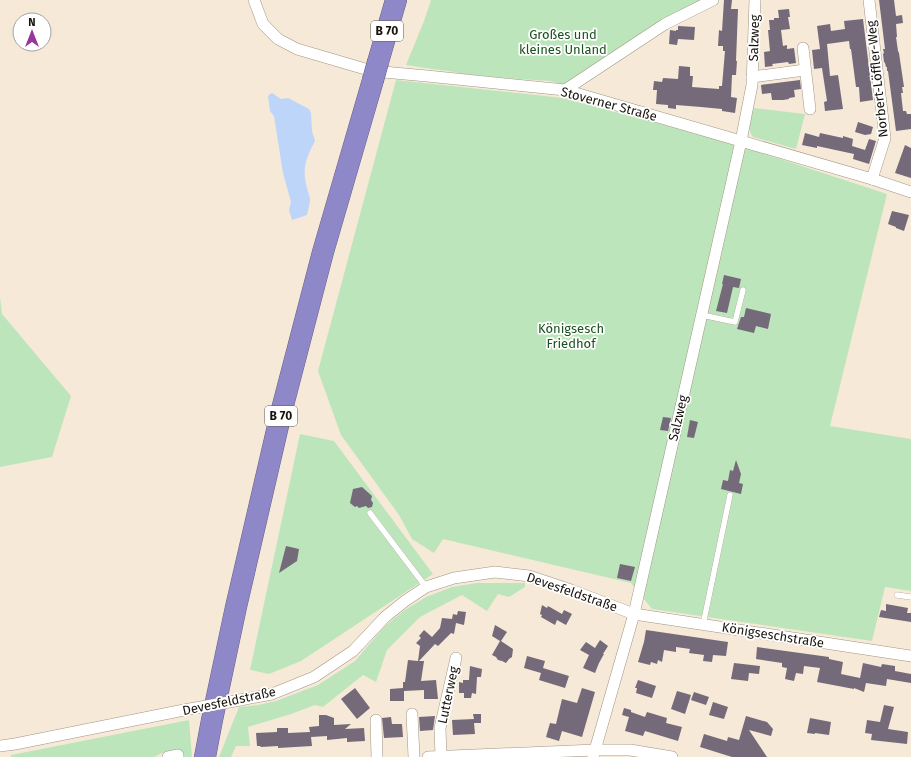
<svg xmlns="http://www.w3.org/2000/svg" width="911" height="757" viewBox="0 0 911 757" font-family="'Fira Sans',sans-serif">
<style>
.green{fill:#bde5bc}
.water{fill:#bdd5f9}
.building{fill:#756a79}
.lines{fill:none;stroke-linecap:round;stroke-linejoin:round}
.lane-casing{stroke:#a19585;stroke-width:6}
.street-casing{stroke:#a19585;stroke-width:12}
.highway-casing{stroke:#655f87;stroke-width:22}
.lane{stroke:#fff;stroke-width:5.5}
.street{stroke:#fff;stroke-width:11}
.highway{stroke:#8f88c8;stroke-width:21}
.street-bridge-casing{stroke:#a19585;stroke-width:12;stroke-linecap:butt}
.highway-bridge-casing{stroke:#655f87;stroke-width:22;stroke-linecap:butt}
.street-bridge{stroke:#fff;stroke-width:11}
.highway-bridge{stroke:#8f88c8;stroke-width:21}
.labels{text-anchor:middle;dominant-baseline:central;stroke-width:3.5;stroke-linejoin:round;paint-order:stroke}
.shield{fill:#fff;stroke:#5d5a56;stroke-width:1}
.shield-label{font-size:12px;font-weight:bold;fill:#18130d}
.park-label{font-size:13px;fill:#1a511e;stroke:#fff}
.street-label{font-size:13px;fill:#18130d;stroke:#fff}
</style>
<rect width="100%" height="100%" fill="#f6e9d8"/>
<g class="green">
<polygon points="431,0 709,0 571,87 550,81 518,79 464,74 448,71 432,69 406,65 424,21"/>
<polygon points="396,80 563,98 735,144 887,194 830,426 911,439 911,591 885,587 872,641 652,609 631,583 443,539 434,553 412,539 399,515 341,435 318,371"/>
<path d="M754,108L805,114L796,149L753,137C746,129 752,117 754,108Z"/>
<polygon points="0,297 2,314 71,396 52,457 0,467"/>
<polygon points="300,434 334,441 433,574 301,661 269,674 250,670"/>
<polygon points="477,583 525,583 525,587 509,597 498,594 487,611 462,595 420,617 387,650 376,682 363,675 323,707 315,705 291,714 248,727 250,746 236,746 231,757 219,757 239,707 258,705 276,701 318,685 355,661 385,626 405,610 426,597 452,587"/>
<polygon points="189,720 192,757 183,757 181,751 162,753 154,757 11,757 11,755"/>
</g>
<path class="water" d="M272,93L281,99L288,98L309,109L311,113L312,131L315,141C307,156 302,167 306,184C307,189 309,194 310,199C310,203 308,210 307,215L292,220L289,210L291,202L283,173L274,116L270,111L268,96L269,95Z"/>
<g class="building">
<polygon points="724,0 732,0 731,9 738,9 736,61 737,61 736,75 732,75 731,97 737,98 735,113 722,111 722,109 701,107 676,105 676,109 668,108 668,105 656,104 657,90 653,90 654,81 662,82 663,78 678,79 679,66 690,67 690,76 693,76 692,87 719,89 719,86 722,86 725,51 723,51 723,46 718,46 719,30 722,31"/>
<polygon points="879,0 894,0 896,16 902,15 903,23 896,24 897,37 896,37 898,51 899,53 904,87 902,87 903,93 901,93 903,111 906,111 907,114 911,114 911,129 896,131 888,71 887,71 887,67 886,67 885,63 884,62 883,54 884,53 883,49 885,49"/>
<polygon points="789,9 790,17 788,17 790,29 781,30 783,46 787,45 787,49 794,48 796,63 789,64 788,62 772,64 773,66 765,67 764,52 770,51 768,30 770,30 769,20 774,20 774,18 779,18 778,10"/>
<polygon points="863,19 873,100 860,102 859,87 856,87 851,49 850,49 849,41 827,44 830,76 838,75 843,109 825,111 824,102 827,101 822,68 814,69 812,50 820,49 817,26 830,24 831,31 845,29 844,21"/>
<polygon points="678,26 695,27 694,40 678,39 677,45 669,44 670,30 676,31 676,30 678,30"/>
<polygon points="800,80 801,89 794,90 795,97 789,98 789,99 783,100 772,100 771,93 762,94 761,85"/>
<polygon points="858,122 873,127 871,134 865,135 855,132"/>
<polygon points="805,133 819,137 820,133 843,138 843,136 853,139 852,146 865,150 869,139 876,141 869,164 853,159 854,154 817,146 817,148 802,145"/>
<polygon points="905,145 911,148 911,178 895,173"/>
<polygon points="892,211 909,215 904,231 896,228 896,227 888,224"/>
<polygon points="724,275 741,279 739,288 733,287 727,313 716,311 723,284 722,284"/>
<polygon points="746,308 771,314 768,329 756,326 754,333 737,329 741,317 744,317"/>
<polygon points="663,417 671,418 668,431 660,430"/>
<polygon points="690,420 698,422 694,438 687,437"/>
<polygon points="736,460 741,474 739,483 743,484 741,494 721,489 723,480 728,481 730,470 733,471"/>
<polygon points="362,487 372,496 371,500 373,503 372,507 368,508 366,506 359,508 357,506 355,507 350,503 353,489"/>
<polygon points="286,546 299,549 297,561 279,573"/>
<polygon points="620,564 635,567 631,581 617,578"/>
<polygon points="886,604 908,608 907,613 911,613 911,622 879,617 881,610 886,611"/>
<polygon points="542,605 547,608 548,606 562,614 564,610 572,614 566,625 557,620 555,625 541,617 542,615 540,614"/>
<polygon points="458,611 466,612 464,625 456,623 454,634 451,633 438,646 435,644 419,661 424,661 421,681 436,680 438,699 424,699 424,690 404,691 404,701 390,701 390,689 403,688 403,682 405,682 408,660 418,661 420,646 416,643 421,638 419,636 424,630 432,637 440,628 442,618 452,619 453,614 457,615"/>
<polygon points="495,625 507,632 501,641 513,649 512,657 509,659 506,663 502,661 498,660 496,657 492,655 500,641 492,636"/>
<polygon points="646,630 728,642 726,656 713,655 712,662 703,661 704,655 689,653 690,649 676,647 676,652 664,650 662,662 658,660 657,664 651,662 650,665 638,662 644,642"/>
<polygon points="600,640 608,646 603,654 604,654 599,663 595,673 583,668 589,655 580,650 586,642 595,648"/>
<polygon points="757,647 829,657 829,659 843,662 841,674 860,678 863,663 881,667 882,664 895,666 895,671 911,674 911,683 887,679 886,686 866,683 864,692 854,688 854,689 817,682 820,668 804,666 803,674 796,673 794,681 785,679 787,668 782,667 782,663 756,659"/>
<polygon points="527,656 545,661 543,668 569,676 565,688 539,680 541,673 524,668"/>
<polygon points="734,663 760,666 759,674 749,673 748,681 731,679"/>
<polygon points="470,666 482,669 481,677 477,677 476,694 472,693 471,698 464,698 464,693 459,693 459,682 463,683 463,680 469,680"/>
<polygon points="638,680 656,686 652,698 636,693 637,688 635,688"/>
<polygon points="355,688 370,708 357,719 341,699"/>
<polygon points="582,688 595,692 582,737 562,731 559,741 546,737 550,723 556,724 562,699 577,703"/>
<polygon points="677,691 691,695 685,714 671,709"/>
<polygon points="694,692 709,697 706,705 691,700"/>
<polygon points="713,702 728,707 724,719 709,715"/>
<polygon points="884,705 894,707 888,729 908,732 907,744 871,740 872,734 865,733 867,720 880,722"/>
<polygon points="624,708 631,710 631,712 645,717 647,712 667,718 666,723 682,727 678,741 645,731 643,736 625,731 629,717 622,715"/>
<polygon points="473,714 481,714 481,723 474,723 475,734 453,735 452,720 474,719"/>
<polygon points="319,715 326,715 334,718 334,725 351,724 345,729 364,728 365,741 347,742 347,738 327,740 327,736 311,737 312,746 278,748 278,746 261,747 260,746 257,746 256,733 277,732 277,728 288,728 288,733 310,732 309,727 319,726"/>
<polygon points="435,716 433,730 420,731 419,717"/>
<polygon points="746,716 767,722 773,729 771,736 749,730 767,757 732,757 700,747 704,734 727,741 728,737 739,740"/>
<polygon points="391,717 392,724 402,724 403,737 384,738 382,718"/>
<polygon points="810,718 831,722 829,735 815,733 815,734 807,733"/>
</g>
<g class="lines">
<g class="lane-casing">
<g id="lane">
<polyline points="702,315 735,322 743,290"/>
<polyline points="370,513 426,587"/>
<polyline points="897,595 911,597"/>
<polyline points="703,625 730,495"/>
</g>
</g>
<g class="street-casing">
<g id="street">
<polyline points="254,0 263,24 278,39 297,49 372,71 427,76 565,90 872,179 911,192"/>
<polyline points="869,0 885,138 872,179"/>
<polyline points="803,48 810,109"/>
<polyline points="752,77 805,70"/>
<polyline points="565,90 665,24 713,0"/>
<polyline points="240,700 272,694 314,677 353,651 385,617 405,601 426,587 454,578 495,572 529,576 571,590 634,614 911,656"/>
<polyline points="412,714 414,757"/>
<polyline points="376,720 377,757"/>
<polyline points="0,746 15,744 184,710"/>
<polyline points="441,756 440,728 456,658"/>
<polyline points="168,757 178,755 178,757"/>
<polyline points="428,757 595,750 630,750 672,757"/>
<polyline points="593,757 634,614 741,141 752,85 755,0"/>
</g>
</g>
<g class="highway-casing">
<g id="highway">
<polyline points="378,62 396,0"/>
<polyline points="205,757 212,720 236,607 281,413 323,252 373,80"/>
</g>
</g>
<use href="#lane" class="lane"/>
<use href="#street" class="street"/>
<use href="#highway" class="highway"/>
<g class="street-bridge-casing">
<polyline id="street-bridge" points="184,710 240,700"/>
</g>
<g class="highway-bridge-casing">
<polyline id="highway-bridge" points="373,80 378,62"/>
</g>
<use href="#street-bridge" class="street-bridge"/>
<use href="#highway-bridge" class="highway-bridge"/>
</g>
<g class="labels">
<g class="shield">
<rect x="371" y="21" width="32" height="20" rx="3"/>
<rect x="265" y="406" width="32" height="20" rx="3"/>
</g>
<g class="shield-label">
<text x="387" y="31">B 70</text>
<text x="281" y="416">B 70</text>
</g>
<g class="park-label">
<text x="563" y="34">Großes und<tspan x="563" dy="15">kleines Unland</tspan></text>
<text x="571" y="328">Königsesch<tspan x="571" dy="15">Friedhof</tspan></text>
</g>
<g class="street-label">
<text transform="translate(754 38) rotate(-88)">Salzweg</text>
<text transform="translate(877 79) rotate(-96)">Norbert-Löffler-Weg</text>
<text transform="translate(609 104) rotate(15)">Stoverner Straße</text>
<text transform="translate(678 418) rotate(-77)">Salzweg</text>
<text transform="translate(572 592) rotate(19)">Devesfeldstraße</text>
<text transform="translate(773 635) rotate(9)">Königseschstraße</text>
<text transform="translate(448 695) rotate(-78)">Lutterweg</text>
<text transform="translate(229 701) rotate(-12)">Devesfeldstraße</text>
</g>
</g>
<g transform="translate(32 32)"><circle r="19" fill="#ffffff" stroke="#a3a19e"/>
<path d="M0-3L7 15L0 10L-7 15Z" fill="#98369d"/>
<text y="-6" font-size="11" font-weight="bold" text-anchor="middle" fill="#18130d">N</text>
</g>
</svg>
